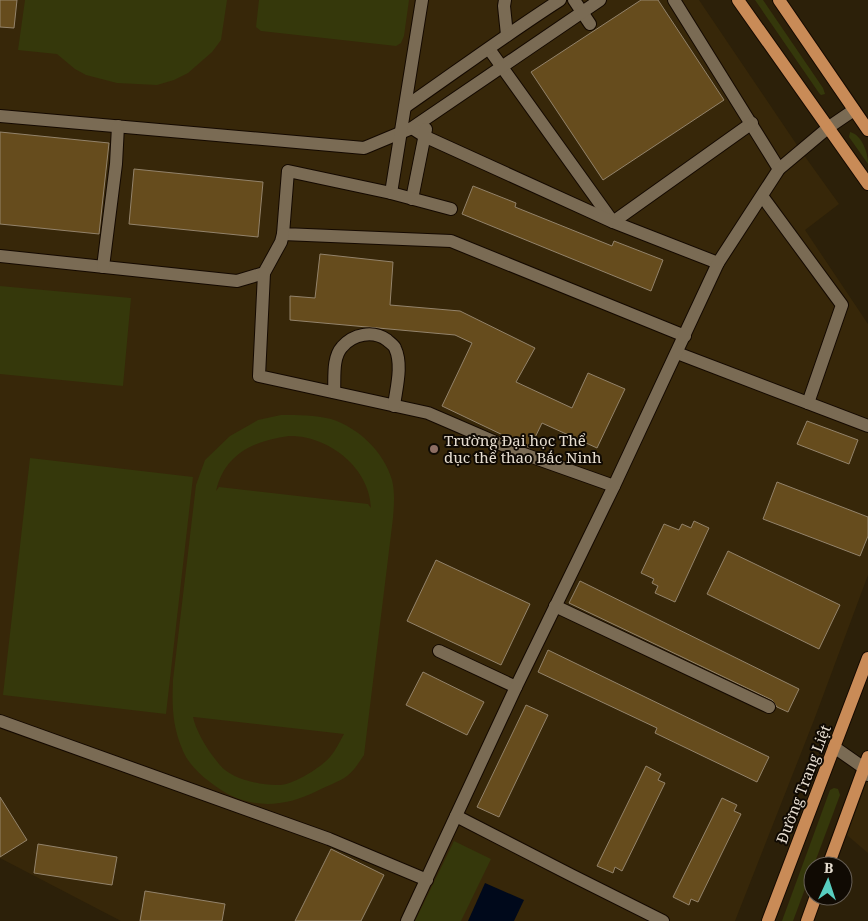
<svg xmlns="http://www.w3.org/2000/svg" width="868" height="921" viewBox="0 0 868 921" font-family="'Noto Serif',serif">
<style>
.built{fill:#372709}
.green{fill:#35380b;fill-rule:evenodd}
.water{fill:#00091b}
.building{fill:#664c1d;stroke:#93836b}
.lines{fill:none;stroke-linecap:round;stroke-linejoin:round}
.minor-casing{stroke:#140900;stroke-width:14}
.major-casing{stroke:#140900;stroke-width:14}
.minor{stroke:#7a6b54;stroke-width:12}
.major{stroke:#c98b57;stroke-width:12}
.education-dot{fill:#8d6e63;stroke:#100a03;stroke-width:2}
.labels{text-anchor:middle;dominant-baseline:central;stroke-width:4;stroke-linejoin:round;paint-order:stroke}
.poi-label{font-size:15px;fill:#e6ddd0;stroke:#100a03;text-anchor:start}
.street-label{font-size:15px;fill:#e6ddd0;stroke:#100a03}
</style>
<rect width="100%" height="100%" fill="#2c2009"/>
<g class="built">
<polygon points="0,0 699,0 801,151 839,204 805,230 868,324 868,575 814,720 735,921 121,921 0,858"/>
<polygon points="868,779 868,853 847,835"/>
</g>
<g class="green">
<polygon points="25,0 227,0 221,40 212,52 188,73 174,80 157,85 117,83 86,75 75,69 57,54 18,50"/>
<polygon points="259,0 409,0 404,36 401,43 396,46 261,31 256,27"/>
<polygon points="755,0 763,0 823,88 825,94 821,95 819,93"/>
<path d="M850,132C862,135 868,153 868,164L849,137Z"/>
<polygon points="0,286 131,298 123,386 0,374"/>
<path d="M281,415C298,415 315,415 331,419C359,428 384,452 392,480C395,492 394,505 393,518L364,755C359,762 354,771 347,776C339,782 326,786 317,791C279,810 243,809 210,782C199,774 188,763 183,751C172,726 172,705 173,680L196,485L205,460L230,436L258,420ZM289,436C328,435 370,468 371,508L368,504L219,487L216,491C225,453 254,441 289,436ZM193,717H194L344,734C340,741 336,750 330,757C320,768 295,784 280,785C264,786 237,780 225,770C220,766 216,760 212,755C204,744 196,730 193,717Z"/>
<polygon points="30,458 193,477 166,714 3,695"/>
<polygon points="834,788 838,789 840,795 793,921 782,921 830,790"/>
<polygon points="454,841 491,859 461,921 415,921"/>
</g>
<polygon class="water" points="485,883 524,900 514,921 468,921"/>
<g class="building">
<polygon points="0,0 17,0 14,28 0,27"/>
<polygon points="641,0 658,0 724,100 603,180 531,72"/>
<polygon points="0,132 109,143 99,234 0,224"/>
<polygon points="134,169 263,182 258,237 129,224"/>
<polygon points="473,186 516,203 515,207 612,246 614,241 663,260 651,291 462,214"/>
<polygon points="320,254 393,262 390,305 460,311 535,348 516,382 572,408 588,373 625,389 597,448 542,423 530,448 442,406 472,343 455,335 290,320 290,296 315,298"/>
<polygon points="807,421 858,440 849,464 797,444"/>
<polygon points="777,482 868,517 868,536 860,556 763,519"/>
<polygon points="694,521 709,528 675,602 655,593 658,586 652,583 654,579 641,573 664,524 679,530 682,524 691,528"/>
<polygon points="728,551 840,605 819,649 707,594"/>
<polygon points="436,560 530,604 501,665 407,621"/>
<polygon points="580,581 799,689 788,712 777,707 772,700 569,603"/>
<polygon points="548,650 769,757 757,782 655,733 657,728 538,672"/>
<polygon points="423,672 484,702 467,735 406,705"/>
<polygon points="526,705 548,715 499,817 477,807"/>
<polygon points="646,766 661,774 658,780 665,783 622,871 615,867 613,873 597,866"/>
<polygon points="0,797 27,840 0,857"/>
<polygon points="722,798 737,805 734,811 741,814 698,902 691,899 689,905 673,897"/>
<polygon points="38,844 117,857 112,885 34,873"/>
<polygon points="331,849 384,875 361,921 295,921"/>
<polygon points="145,891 225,904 222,921 140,921"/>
</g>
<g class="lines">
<g class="minor-casing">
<g id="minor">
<polyline points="505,0 504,6 507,35"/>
<polyline points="574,0 590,24"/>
<polyline points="674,0 779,169"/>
<polyline points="489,49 613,222 752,123"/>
<path d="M405,107C457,71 507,34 560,0"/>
<polyline points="0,116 364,148 412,128 600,0"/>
<polyline points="412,128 426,137 613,222 718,263"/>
<polyline points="391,193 422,0"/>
<polyline points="762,196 842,305 808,403"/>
<polyline points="412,199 426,129"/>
<polyline points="451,209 391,193 288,171 283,234 451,241 685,336"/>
<polyline points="0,256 237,281 264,273 281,242 283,234"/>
<polyline points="103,267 116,164 118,126"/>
<polyline points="264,273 259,376 428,413 521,453 614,486"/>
<polyline points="677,353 868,426"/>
<path d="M334,392C335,379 332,358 342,347C353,334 373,330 387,340C390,343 394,345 395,348C403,365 396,389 394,406"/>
<polyline points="555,606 769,707"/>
<polyline points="439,651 516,687"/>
<polyline points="0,721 329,839 427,880"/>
<polyline points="834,747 864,768 868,775"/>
<polyline points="456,816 571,875 663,921"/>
<polyline points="407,921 516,687 614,486 718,263 779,169 829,127 854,110"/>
</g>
</g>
<g class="major-casing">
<g id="major">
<polyline points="738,0 868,184"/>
<polyline points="779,0 868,130"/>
<polyline points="828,866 868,757"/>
<polyline points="768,921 868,658"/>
<polyline points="807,921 816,896"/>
</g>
</g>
<use href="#minor" class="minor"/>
<use href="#major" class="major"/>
</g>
<circle class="education-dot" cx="434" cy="449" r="5"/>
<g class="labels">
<g class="poi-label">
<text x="444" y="440">Trường Đại học Thể<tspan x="444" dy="17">dục thể thao Bắc Ninh</tspan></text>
</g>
<g class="street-label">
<text transform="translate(803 784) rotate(-69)">Đường Trang Liệt</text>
</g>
</g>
<g transform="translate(828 881) rotate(3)"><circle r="24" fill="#100a03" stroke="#665e55"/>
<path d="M0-4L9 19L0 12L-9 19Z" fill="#58cec0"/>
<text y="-8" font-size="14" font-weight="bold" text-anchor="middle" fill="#e6ddd0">B</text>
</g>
</svg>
